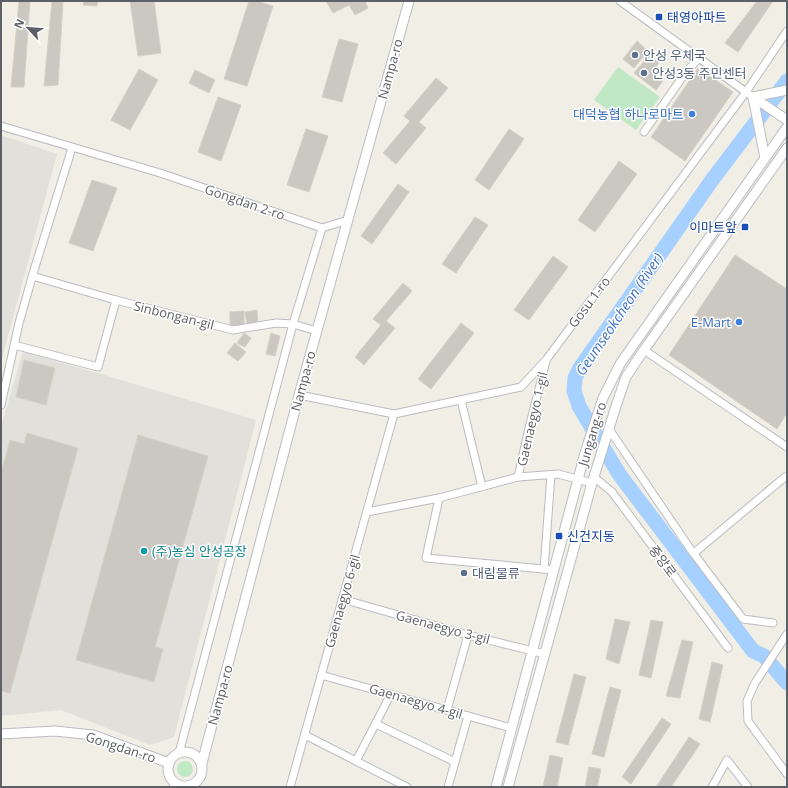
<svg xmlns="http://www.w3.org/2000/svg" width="788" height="788" viewBox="0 0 788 788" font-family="'Open Sans','Noto Sans KR',sans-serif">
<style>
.industrial{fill:#e1e0da}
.green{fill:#c1e8c5}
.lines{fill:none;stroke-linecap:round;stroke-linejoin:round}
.river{stroke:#a6d0ff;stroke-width:15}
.building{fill:#cbc8c2;stroke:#d5d1c3}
.street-casing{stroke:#babcc1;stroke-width:9}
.secondary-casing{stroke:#bbbdc3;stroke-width:11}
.street{stroke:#fff;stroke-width:7}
.secondary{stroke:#fff;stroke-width:9}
.transit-dot{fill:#1a4fb4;stroke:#fff;stroke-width:1.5}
.service-dot{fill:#5c6f8a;stroke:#fff;stroke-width:1.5}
.shop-dot{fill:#3f7fe0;stroke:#fff;stroke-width:1.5}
.culture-dot{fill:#0f9aa8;stroke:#fff;stroke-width:1.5}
.labels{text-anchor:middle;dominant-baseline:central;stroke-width:3;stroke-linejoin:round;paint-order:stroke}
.transit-label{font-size:13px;fill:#164399;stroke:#fff;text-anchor:start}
.service-label{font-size:13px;fill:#4e5e75;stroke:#fff;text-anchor:start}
.street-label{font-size:13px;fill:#5d6066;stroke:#fff}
.shop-label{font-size:13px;fill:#366cbe;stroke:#fff;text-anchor:end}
.culture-label{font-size:13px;fill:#0d838f;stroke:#fff;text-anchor:start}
.water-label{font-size:14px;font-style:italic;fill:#4173be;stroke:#fff}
</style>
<rect width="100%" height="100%" fill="#f0eee5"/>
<g class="industrial">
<polygon points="1,135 57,154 1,362"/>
<polygon points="23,351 256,420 174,737 150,745 61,710 1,716 1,427"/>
</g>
<g class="green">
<polygon points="618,67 660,97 636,130 594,100"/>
<circle cx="185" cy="769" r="8"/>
</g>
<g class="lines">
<polyline class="river" points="787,81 712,180 580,368 575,378 574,391 579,406 619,474 753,651 764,656 787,683"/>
</g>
<g class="building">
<polygon points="19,1 30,1 24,87 11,87"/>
<polygon points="52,1 63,1 58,85 44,86"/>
<polygon points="84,1 98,1 97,6 83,5"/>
<polygon points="130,1 154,1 161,53 138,56"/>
<polygon points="249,1 256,1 273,6 247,86 224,79"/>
<polygon points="326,1 365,1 368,8 355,15 349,5 333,13"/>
<polygon points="757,1 773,1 738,52 725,43"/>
<polygon points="339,39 358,44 342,102 322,97"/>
<polygon points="637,41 648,51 634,68 623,59"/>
<polygon points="649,55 659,63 652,72 663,81 656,90 634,73"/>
<polygon points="698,68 733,92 685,161 651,137"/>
<polygon points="139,69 158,80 130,130 111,120"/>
<polygon points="195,70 215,80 209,93 189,83"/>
<polygon points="436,78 448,88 419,122 426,128 396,164 383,153 410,121 404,116"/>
<polygon points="218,97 241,105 221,161 198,152"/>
<polygon points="306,129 328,136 309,192 287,185"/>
<polygon points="509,129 524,139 489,190 475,180"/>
<polygon points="619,161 637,174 595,232 578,220"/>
<polygon points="92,180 117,188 93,251 69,243"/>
<polygon points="398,184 409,192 372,244 361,236"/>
<polygon points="475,217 488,225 456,273 442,264"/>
<polygon points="735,255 787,289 787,413 777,429 669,355"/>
<polygon points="553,256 568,267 529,320 514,310"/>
<polygon points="403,283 412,291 386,321 395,328 364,365 355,357 381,325 373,319"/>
<polygon points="257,310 258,324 247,325 245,312"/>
<polygon points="244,311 244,325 230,327 230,312"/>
<polygon points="461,323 474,333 431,389 418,379"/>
<polygon points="244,333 251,338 245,347 237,343"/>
<polygon points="271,333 280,336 275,356 266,354"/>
<polygon points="235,343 246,352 238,361 227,353"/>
<polygon points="24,360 55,368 46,405 16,397"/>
<polygon points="27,433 78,448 10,693 1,691 1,473 10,440 24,444"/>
<polygon points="138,435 208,456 155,647 163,649 154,682 76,660"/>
<polygon points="615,619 630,622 619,664 606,659"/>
<polygon points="651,620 663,622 651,678 639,675"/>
<polygon points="682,640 693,642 680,698 666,696"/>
<polygon points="712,662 723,665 710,722 699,719"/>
<polygon points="574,674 586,677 568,745 556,742"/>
<polygon points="610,687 621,690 604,757 592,754"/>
<polygon points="662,718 671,724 631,784 622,777"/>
<polygon points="689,737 700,744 671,787 656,787"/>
<polygon points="550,755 563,758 557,787 543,787"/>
<polygon points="589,767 601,769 597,787 585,787"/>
</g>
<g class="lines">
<g class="street-casing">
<g id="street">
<polyline points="620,1 750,95"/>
<polyline points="1,126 160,173 322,228"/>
<polyline points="644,132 686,72 699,58"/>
<polyline points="322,228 348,220"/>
<polyline points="32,276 112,299 233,330 276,323 293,324 317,331"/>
<polyline points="14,345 98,367 116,300"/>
<polyline points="644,350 787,447"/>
<polyline points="299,395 394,414 521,387 546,360 746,92 787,31"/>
<polyline points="461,400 482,487"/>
<polyline points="1,405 19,323 35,267 72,148"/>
<polyline points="609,429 691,550 743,619 773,623"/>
<polyline points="518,477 529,428 546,361"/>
<polyline points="594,477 612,492 728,648"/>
<polyline points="439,498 426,558 554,570"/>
<polyline points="367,512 439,498 518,477 558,474 592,483"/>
<polyline points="694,553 785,477"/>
<polyline points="544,569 551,475"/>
<polyline points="342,599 468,635 545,654"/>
<polyline points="787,634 755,683 747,701 748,721 787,774"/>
<polyline points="321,675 511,728"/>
<polyline points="447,710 468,635"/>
<polyline points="376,724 455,762"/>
<polyline points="305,735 407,787"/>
<polyline points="179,753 293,324 322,228"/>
<polyline points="356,761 391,694"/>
<polyline points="173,787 175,783"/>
<polyline points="290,787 394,414"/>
<polyline points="448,787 468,716"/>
<polyline points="712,787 727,760 748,787"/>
</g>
</g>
<g class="secondary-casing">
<g id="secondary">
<polyline points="753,97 765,158"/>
<polyline points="753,97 787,120"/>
<polyline points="753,97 787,90"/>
<polyline points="1,734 55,731 93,735 169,763"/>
<circle cx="185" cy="769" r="17"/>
<polyline points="202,763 299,395 409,1"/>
<polyline points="496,787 585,453 603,398 620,364 787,127"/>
<polyline points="508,787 592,483 617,403 626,377 644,350 787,148"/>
</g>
</g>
<use href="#street" class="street"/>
<use href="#secondary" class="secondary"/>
</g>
<g class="transit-dot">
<rect x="655" y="13" width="8" height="8" rx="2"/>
<rect x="741" y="223" width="8" height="8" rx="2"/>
<rect x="555" y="532" width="8" height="8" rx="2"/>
</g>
<g class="service-dot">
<circle cx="635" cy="55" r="4"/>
<circle cx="644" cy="73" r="4"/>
<circle cx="464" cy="573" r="4"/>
</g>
<g class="shop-dot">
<circle cx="692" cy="114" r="4"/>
<circle cx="739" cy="322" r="4"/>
</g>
<circle class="culture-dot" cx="144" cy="551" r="4"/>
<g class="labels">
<g class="transit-label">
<text x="667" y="17">태영아파트</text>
<text x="737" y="227" text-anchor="end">이마트앞</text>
<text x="567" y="536">신건지동</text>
</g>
<g class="service-label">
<text x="643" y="55">안성 우체국</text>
<text x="652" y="73">안성3동 주민센터</text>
<text x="472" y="573">대림물류</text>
</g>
<g class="street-label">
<text transform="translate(390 69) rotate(-75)">Nampa-ro</text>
<text transform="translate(245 202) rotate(19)">Gongdan 2-ro</text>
<text transform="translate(589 302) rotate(-53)">Gosu 1-ro</text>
<text transform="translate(174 315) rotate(14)">Sinbongan-gil</text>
<text transform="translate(303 381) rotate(-75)">Nampa-ro</text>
<text transform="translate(532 419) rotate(-77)">Gaenaegyo 1-gil</text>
<text transform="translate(592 434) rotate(-73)">Jungang-ro</text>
<text transform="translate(663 561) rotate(53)">중앙로</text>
<text transform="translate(342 601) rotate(-74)">Gaenaegyo 6-gil</text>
<text transform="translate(443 627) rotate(15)">Gaenaegyo 3-gil</text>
<text transform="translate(220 695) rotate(-75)">Nampa-ro</text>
<text transform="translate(416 701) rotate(16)">Gaenaegyo 4-gil</text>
<text transform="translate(121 747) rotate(18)">Gongdan-ro</text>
</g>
<g class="shop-label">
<text x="684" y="114">대덕농협 하나로마트</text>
<text x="731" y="322">E-Mart</text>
</g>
<g class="culture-label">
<text x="152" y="551">(주)농심 안성공장</text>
</g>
<g class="water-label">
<text transform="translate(619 314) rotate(-56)">Geumseokcheon (River)</text>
</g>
</g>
<rect width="788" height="788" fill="none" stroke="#5d6066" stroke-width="4"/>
<g transform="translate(28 28) rotate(296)" stroke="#ffffff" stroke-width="3" paint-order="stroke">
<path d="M0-3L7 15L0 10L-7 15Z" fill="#5d6066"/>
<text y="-6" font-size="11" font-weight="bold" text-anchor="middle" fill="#5d6066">N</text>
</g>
</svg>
